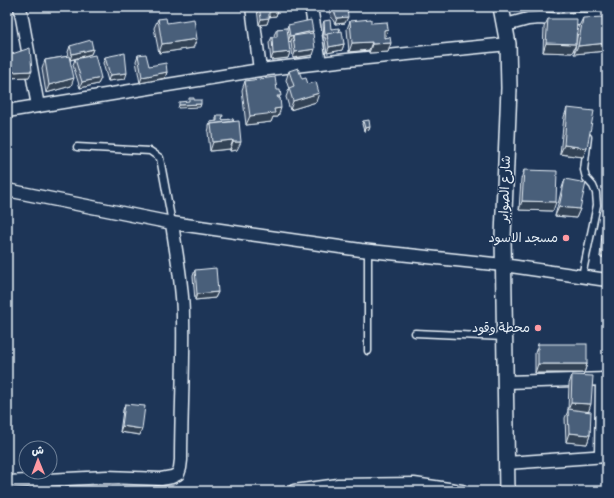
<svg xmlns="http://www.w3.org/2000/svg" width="614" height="498" viewBox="0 0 614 498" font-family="Pangolin,'Playpen Sans Arabic',sans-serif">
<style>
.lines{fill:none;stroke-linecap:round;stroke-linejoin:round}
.service-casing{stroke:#e8f1f8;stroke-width:9}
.minor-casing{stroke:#e8f1f8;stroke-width:15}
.tertiary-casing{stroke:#e8f1f8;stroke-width:18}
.service{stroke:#1d3557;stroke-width:6}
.minor{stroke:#1d3557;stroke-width:12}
.tertiary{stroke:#1d3557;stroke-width:15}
.wall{fill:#3f5169;stroke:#e8f1f8}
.shaded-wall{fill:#334255;stroke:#e8f1f8}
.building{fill:#495e7a;stroke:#e8f1f8}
.poi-dot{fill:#ff9aa2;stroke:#1d3557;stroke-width:1.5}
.labels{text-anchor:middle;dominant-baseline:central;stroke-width:3;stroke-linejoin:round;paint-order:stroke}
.street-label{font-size:13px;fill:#e8f1f8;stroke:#1d3557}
.poi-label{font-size:13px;fill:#e8f1f8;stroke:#1d3557;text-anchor:end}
</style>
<rect width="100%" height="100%" fill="#1d3557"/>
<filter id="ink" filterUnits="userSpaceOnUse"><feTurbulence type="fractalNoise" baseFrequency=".025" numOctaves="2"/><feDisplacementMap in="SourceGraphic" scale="8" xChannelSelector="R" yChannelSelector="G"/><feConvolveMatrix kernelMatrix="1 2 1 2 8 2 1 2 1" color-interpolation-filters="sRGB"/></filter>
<g filter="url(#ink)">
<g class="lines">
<g class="service-casing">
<g id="service">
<polyline points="77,147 150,151 160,158 172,223"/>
<polyline points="368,251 368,351"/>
<polyline points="582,276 597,205 596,193 593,186 586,178 584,170 588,137"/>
<polyline points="415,333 504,337"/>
</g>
</g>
<g class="minor-casing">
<g id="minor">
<polyline points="20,7 38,106"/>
<polyline points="252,7 260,70"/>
<polyline points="311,7 320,63"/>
<polyline points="506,25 528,19 540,18 561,20 607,17"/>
<polyline points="7,111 260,70 347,60 508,44"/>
<polyline points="7,190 172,223 361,250 503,265 607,280"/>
<polyline points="506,382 607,379"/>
<polyline points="601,456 602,379"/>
<polyline points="507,463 607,456"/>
<path d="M7,482L107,477L161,479L172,477L178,474L180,468L181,460C181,412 184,364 183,317C183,285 176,254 172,223"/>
<polyline points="294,491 338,485 414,484 462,491"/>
</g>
</g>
<g class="tertiary-casing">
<polyline id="tertiary" points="501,7 508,44 509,88 503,236 507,491"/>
</g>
<use href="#service" class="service"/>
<use href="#minor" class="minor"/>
<use href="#tertiary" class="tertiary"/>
</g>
<g class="wall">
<polygon points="258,7 278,7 278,10 276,16 269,17 267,24 259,25 257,9"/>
<polygon points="330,7 347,7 345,23 335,24 330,14"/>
<polygon points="584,7 607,7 584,13"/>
<polygon points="583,18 606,51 574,54 579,26"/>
<polygon points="158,19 167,23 193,48 159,53 154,28"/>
<polygon points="548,19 576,44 572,53 543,52 544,27"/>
<polygon points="324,21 331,29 340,32 344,44 342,50 327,53 325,40 326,38 324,38 323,24"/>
<polygon points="350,21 371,23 388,29 385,38 388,52 369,53 369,50 349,52 347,29"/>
<polygon points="288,25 313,31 312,34 313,55 293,58 291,42 291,41 288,42 290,52 288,58 271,60 269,43 272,37 275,37 274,35 277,29 287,28"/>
<polygon points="70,46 93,49 91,54 76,59 101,78 98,84 80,88 73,65 75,59 70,60 71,86 46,93 42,69 45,60 69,56 68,52"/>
<polygon points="9,55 29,77 8,78 7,61"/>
<polygon points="138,55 149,66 167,72 165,78 140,83 136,61"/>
<polygon points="105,57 125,79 108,81 103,63"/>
<polygon points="289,71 308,84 316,102 290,110 286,97 289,89 286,80"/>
<polygon points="245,81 277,90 280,99 278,117 273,117 271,122 246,125 242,90"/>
<polygon points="567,108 587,148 583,157 560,154 564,117"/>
<polygon points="217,115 222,120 233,119 237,150 230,151 230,149 210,151 208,132 209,128 209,125 210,122 216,122 216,118"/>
<polygon points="363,121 369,130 364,131 362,124"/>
<polygon points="524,170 553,211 519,210 521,179"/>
<polygon points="565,179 580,209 576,218 555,216 562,188"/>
<polygon points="606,212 607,257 600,257 603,221"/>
<polygon points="195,270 218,292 215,298 195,300 193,276"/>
<polygon points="538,344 587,364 584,373 535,373 535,353"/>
<polygon points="572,375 589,412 590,435 587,444 566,442 565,418 568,411 569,384"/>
<polygon points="125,404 140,435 120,432 123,410"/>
</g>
<g class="shaded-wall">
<polygon points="48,7 67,7 47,11"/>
<polygon points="586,7 607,7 607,10 584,13"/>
<polygon points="278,10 276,16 266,17 269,12"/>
<polygon points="348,17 345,23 335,24 337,18"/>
<polygon points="269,18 267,24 259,25 261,19"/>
<polygon points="388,29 385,38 380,38 384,30"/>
<polygon points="313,31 311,37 293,36 291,41 288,42 290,36"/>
<polygon points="197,39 193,48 159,53 162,44"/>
<polygon points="372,42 369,50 349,52 352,43"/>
<polygon points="391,43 388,52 369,53 372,44"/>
<polygon points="546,43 576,44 572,53 543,52"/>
<polygon points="607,43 607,50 606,51 574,54 578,46"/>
<polygon points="344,44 342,50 327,53 329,47"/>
<polygon points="93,49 91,54 70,60 72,54"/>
<polygon points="315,49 313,55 293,58 295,52"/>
<polygon points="290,52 288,58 271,60 273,54"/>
<polygon points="32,71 29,77 8,78 11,72"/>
<polygon points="167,72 165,78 140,83 142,77"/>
<polygon points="127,73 125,79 108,81 110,75"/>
<polygon points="74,78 71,86 46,93 49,85"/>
<polygon points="101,78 98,84 80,88 82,82"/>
<polygon points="319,93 316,102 290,110 293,101"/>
<polygon points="201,104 200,107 178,108 179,105"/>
<polygon points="281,108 278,117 273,117 271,122 246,125 250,116 274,109"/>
<polygon points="370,127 369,130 364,131 365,128"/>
<polygon points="233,140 230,149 210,151 213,142"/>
<polygon points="233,142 241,142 237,150 230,151"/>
<polygon points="564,145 587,148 583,157 560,154"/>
<polygon points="522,201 556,202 553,211 519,210"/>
<polygon points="559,207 580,209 576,218 555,216"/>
<polygon points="603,248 607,248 607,257 600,257"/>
<polygon points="218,292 215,298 195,300 197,294"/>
<polygon points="538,364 587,364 584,373 535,373"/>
<polygon points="571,403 591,404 588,413 568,410"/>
<polygon points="122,426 142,429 140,435 120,432"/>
<polygon points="569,433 590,435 587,444 566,442"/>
</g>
<g class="building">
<polygon points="259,7 278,7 278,10 269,12 269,18 261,19"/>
<polygon points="332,7 347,7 348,17 337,18"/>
<polygon points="604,17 607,32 607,43 578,46 583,18"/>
<polygon points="166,18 167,23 194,19 197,39 162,44 158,19"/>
<polygon points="371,19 371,23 387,22 388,29 384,30 384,38 390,37 391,43 372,44 372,42 352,43 350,21"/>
<polygon points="548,19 577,19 576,44 546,43"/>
<polygon points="311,20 313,31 290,36 288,25"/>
<polygon points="330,20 331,29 339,28 340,32 325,35 324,21"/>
<polygon points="287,28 290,52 273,54 272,37 277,37 277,29"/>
<polygon points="342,31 344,44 329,47 327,34"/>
<polygon points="313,33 315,49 295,52 293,36"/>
<polygon points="91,40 93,49 72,54 70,46"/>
<polygon points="30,48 32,71 11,72 9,55"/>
<polygon points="125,53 127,73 110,75 105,57"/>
<polygon points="146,54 149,66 166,63 167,72 142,77 138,55"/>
<polygon points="95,55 101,78 82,82 75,59"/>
<polygon points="69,56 74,78 49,85 45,60"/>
<polygon points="298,68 302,79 306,78 308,84 316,82 319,93 293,101 289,88 294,86 289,71"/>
<polygon points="275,77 277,90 280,90 281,96 277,96 278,98 280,98 281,108 274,109 275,113 250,116 245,81"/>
<polygon points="189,98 194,98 194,100 201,100 201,104 179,105 179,102 189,101"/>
<polygon points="567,108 594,111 587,148 564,145"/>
<polygon points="217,115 223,115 222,120 233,119 233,121 234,121 211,124 211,125 210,125 210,122 217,121"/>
<polygon points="369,120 370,127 365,128 363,121"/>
<polygon points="239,121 241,142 233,142 233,140 213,142 211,124"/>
<polygon points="524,170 557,171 556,202 522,201"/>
<polygon points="565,179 586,183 580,209 559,207"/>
<polygon points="606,212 607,212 607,248 603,248"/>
<polygon points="216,268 218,292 197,294 195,270"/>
<rect x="538" y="344" width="49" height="20"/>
<polygon points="572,375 593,376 591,404 571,403"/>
<polygon points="125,404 145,406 142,429 122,426"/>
<polygon points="568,409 591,412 590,435 569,433"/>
</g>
</g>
<g class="poi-dot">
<circle cx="566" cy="238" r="4"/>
<circle cx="538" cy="328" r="4"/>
</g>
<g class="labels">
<g class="street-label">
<text transform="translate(505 189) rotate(-88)">شارع الصوابر</text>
</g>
<g class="poi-label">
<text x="558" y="238">مسجد الاسود</text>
<text x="530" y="328">محطة وقود</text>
</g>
</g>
<rect width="614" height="498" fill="none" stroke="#1d3557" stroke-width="24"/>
<rect x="12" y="12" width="590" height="474" fill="none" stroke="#e8f1f8" stroke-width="1.5" filter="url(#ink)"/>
<g transform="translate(38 460) rotate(359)"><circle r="19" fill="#1d3557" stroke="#6e8097"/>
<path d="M0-3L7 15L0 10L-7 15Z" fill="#ff9aa2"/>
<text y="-6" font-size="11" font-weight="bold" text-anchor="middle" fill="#e8f1f8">ش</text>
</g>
</svg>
